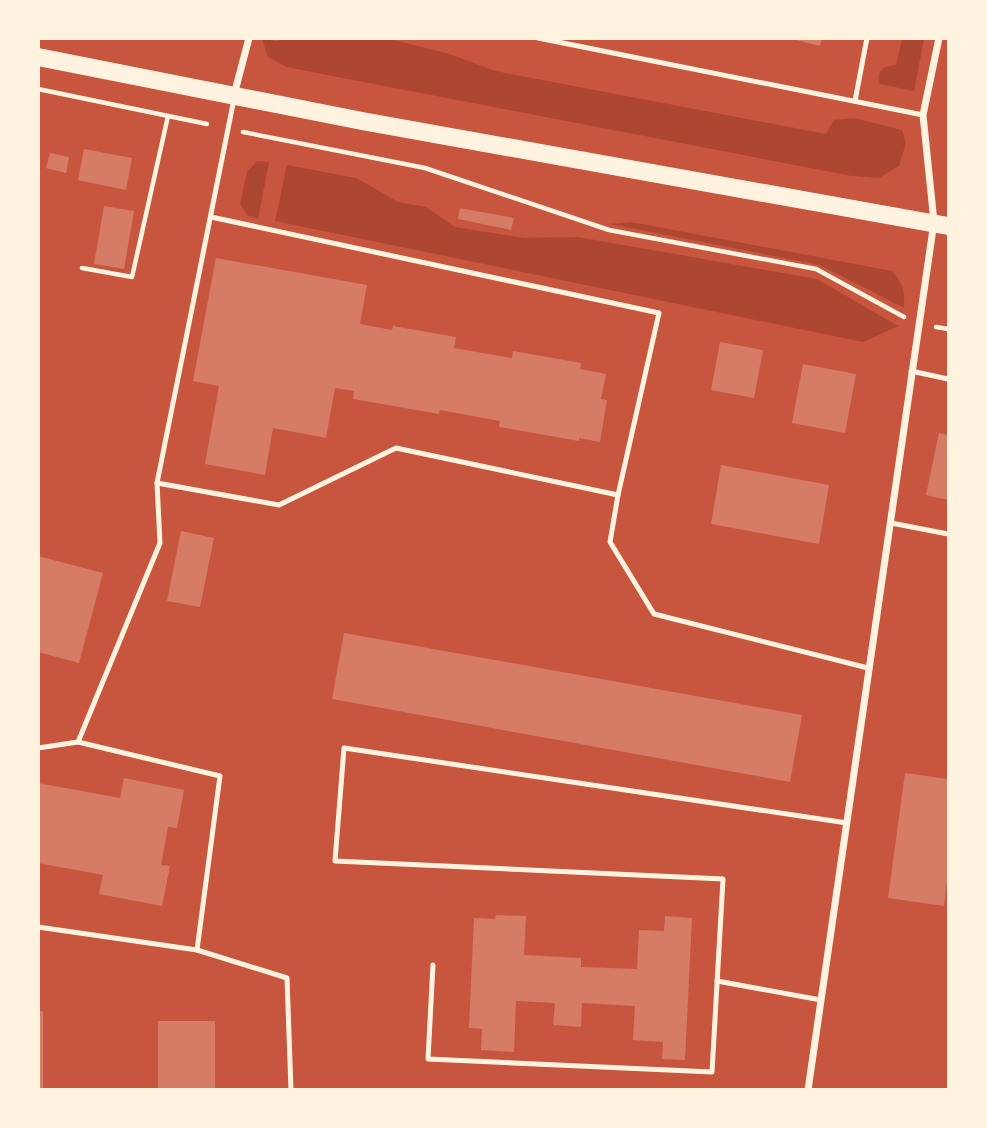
<svg xmlns="http://www.w3.org/2000/svg" width="987" height="1128" viewBox="0 0 987 1128" font-family="'Golos Text',sans-serif">
<style>
.green{fill:#ae4732}
.building{fill:#d67c66}
.lines{fill:none;stroke-linecap:round;stroke-linejoin:round}
.path{stroke:#fff3e0;stroke-width:4.5}
.service{stroke:#fff3e0;stroke-width:5}
.minor{stroke:#fff3e0;stroke-width:7}
.primary{stroke:#fff3e0;stroke-width:18}
</style>
<rect width="100%" height="100%" fill="#c8553d"/>
<g class="green">
<polygon points="280,39 390,39 450,54 495,71 826,134 834,120 854,118 902,130 906,143 899,166 879,178 852,176 286,67 268,57 262,39 278,41"/>
<path d="M902,39H924L914,91L880,84C875,70 884,66 896,65Z"/>
<polygon points="257,161 269,162 258,219 247,215 240,204 247,172"/>
<polygon points="287,165 356,178 398,202 426,207 455,227 524,238 578,237 817,279 898,326 863,342 275,221"/>
<path d="M631,222L892,271C903,283 905,292 904,308L820,265L610,224Z"/>
</g>
<g class="building">
<polygon points="788,38 822,38 820,46"/>
<polygon points="84,149 132,158 126,190 78,180"/>
<polygon points="50,153 69,157 66,173 46,168"/>
<polygon points="104,206 134,211 124,269 94,264"/>
<polygon points="460,208 514,218 511,230 458,219"/>
<polygon points="216,258 367,285 360,324 392,330 393,326 456,337 454,348 512,358 513,351 581,363 580,369 606,374 601,399 607,400 600,442 579,438 579,441 499,427 500,421 440,410 439,414 353,399 354,391 335,388 326,438 273,428 265,475 205,464 219,386 193,381"/>
<polygon points="720,342 763,350 754,398 711,390"/>
<polygon points="803,364 856,374 845,433 792,423"/>
<polygon points="939,433 948,435 948,500 926,495"/>
<polygon points="721,465 829,485 819,544 711,524"/>
<polygon points="181,531 214,538 200,607 167,601"/>
<polygon points="38,556 103,573 79,663 38,652"/>
<polygon points="344,633 802,715 790,782 332,699"/>
<polygon points="905,773 948,779 948,872 944,906 888,898"/>
<polygon points="124,778 184,790 177,828 168,827 161,865 170,866 162,906 99,894 103,875 38,863 38,783 120,798"/>
<polygon points="496,915 526,916 524,955 581,958 581,967 637,969 639,930 664,931 665,916 692,918 685,1060 662,1059 663,1042 633,1040 635,1006 582,1003 581,1027 553,1025 555,1003 516,1001 514,1052 481,1050 482,1029 469,1028 474,918 495,919"/>
<rect x="38" y="1011" width="5" height="79"/>
<rect x="158" y="1021" width="57" height="69"/>
</g>
<g class="lines">
<g class="path">
<polyline points="38,89 207,124"/>
<polyline points="243,132 425,168 609,230 816,269 904,317"/>
<polyline points="82,268 132,277 168,116"/>
<polyline points="936,327 948,329"/>
</g>
<g class="service">
<polyline points="538,38 923,115"/>
<polyline points="234,99 157,483 279,505 396,448 618,495 610,542 654,614 868,668"/>
<polyline points="855,101 867,38"/>
<polyline points="211,217 659,313 618,495"/>
<polyline points="911,371 948,379"/>
<polyline points="157,483 160,543 78,742 220,776 197,950"/>
<polyline points="891,523 948,534"/>
<polyline points="38,748 78,742"/>
<polyline points="38,927 197,950 287,978 291,1090"/>
<polyline points="433,965 428,1059 712,1072 723,879 335,861 344,748 847,823"/>
<polyline points="717,981 821,1000"/>
</g>
<g class="minor">
<polyline points="234,95 249,38"/>
<polyline points="808,1090 934,222 923,115 939,38"/>
</g>
<polyline class="primary" points="38,57 362,121 948,226"/>
</g>
<rect width="987" height="1128" fill="none" stroke="#fff3e0" stroke-width="80"/>
</svg>
